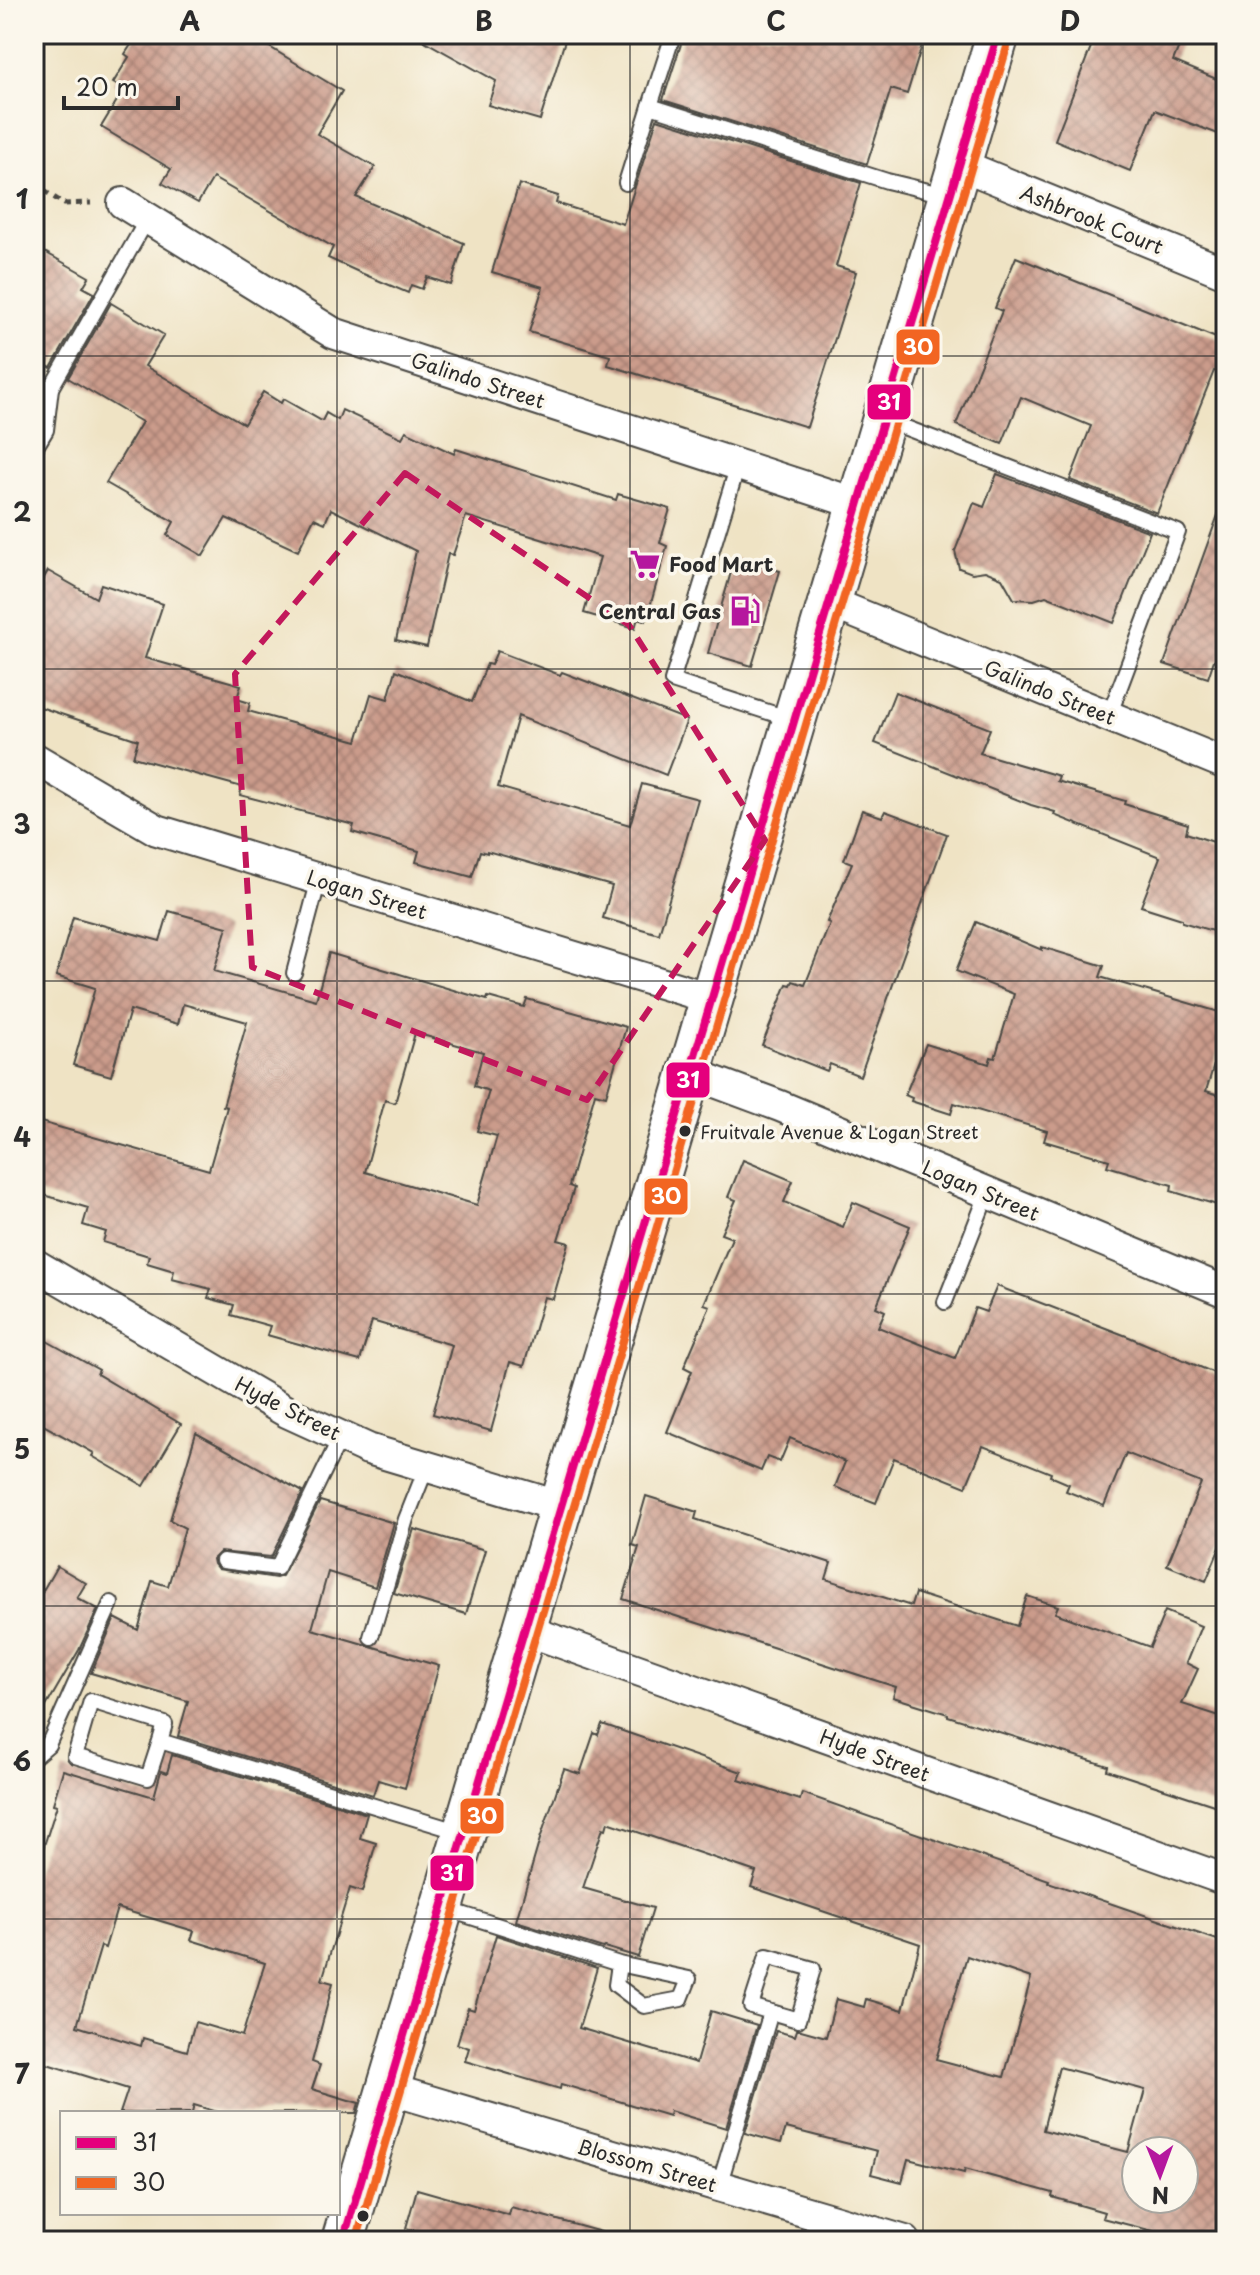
<svg xmlns="http://www.w3.org/2000/svg" width="1260" height="2275" viewBox="0 0 1260 2275" font-family="'Playpen Sans',sans-serif">
<style>
.building{fill:url(#building-cross-hatch);fill-rule:evenodd}
.lines{fill:none;stroke-linecap:round;stroke-linejoin:round}
.service-casing{stroke:#484742;stroke-width:18}
.minor-casing{stroke:#484742;stroke-width:34}
.secondary-casing{stroke:#484742;stroke-width:46}
.path{stroke:#484742;stroke-width:5;stroke-dasharray:6 6;stroke-linecap:butt}
.service{stroke:#fff;stroke-width:14}
.minor{stroke:#fff;stroke-width:30}
.secondary{stroke:#fff;stroke-width:42}
.bus-1-casing{stroke:#fbf7ec;stroke-width:14}
.bus-2-casing{stroke:#fbf7ec;stroke-width:14}
.bus-1{stroke:#e5007d;stroke-width:8}
.bus-2{stroke:#f26522;stroke-width:8}
.marked{fill:none;stroke:#c2185b;stroke-width:6;stroke-dasharray:16 10;stroke-linejoin:round}
.grid{fill:none;stroke:#2b2b2b;stroke-width:2;stroke-opacity:0.55}
.bus-dot{fill:#2b2b2b;stroke:#fbf7ec;stroke-width:3}
.labels{text-anchor:middle;dominant-baseline:central;stroke-width:7;stroke-linejoin:round;paint-order:stroke}
.bus-label{font-size:18px;fill:#2b2b2b;stroke:#fbf7ec;text-anchor:start}
.street-label{font-size:20px;fill:#2b2b2b;stroke:#fbf7ec}
.poi-label{font-size:20px;font-weight:bold;fill:#2b2b2b;stroke:#fbf7ec;text-anchor:start}
.line-badge{stroke:#fbf7ec;stroke-width:3}
.badge-label{font-size:22px;text-anchor:middle;font-weight:bold;fill:#fff}
.neatline{fill:none;stroke:#2b2b2b;stroke-width:3}
.grid-label{font-size:26px;text-anchor:middle;font-weight:bold;fill:#2b2b2b}
</style>
<defs>
<pattern id="building-cross-hatch" width="8" height="8" patternUnits="userSpaceOnUse" patternTransform="scale(2)"><rect width="8" height="8" fill="#cb9b8b"/><path d="M0 0l8 8M0 8l8-8" fill="none" stroke="#a57f72"/></pattern>
</defs>
<rect width="100%" height="100%" fill="#fbf7ec"/>
<filter id="ink" filterUnits="userSpaceOnUse"><feTurbulence type="fractalNoise" baseFrequency=".0125" numOctaves="2"/><feDisplacementMap in="SourceGraphic" scale="16" xChannelSelector="R" yChannelSelector="G"/><feConvolveMatrix kernelMatrix="1 2 1 2 8 2 1 2 1" color-interpolation-filters="sRGB"/></filter>
<filter id="wash" filterUnits="userSpaceOnUse"><feTurbulence type="fractalNoise" baseFrequency=".006" numOctaves="4" result="noise"/><feDisplacementMap in="SourceGraphic" scale="32" xChannelSelector="R" yChannelSelector="G"/><feGaussianBlur stdDeviation="1.8" result="paint"/><feColorMatrix in="noise" values="0 0 0 0 0 0 0 0 0 0 0 0 0 0 0 0 0 1.4 0 .05"/><feComposite in="paint" operator="in"/></filter>
<g filter="url(#wash)">
<rect width="100%" height="100%" fill="#efe3c4"/>
<g id="blocks">
<g class="building">
<polygon points="138,34 248,34 342,91 317,134 375,167 356,197 464,243 451,285 427,277 422,289 411,285 408,293 361,273 328,258 333,247 213,178 198,203 162,183 171,169 101,127 124,89 113,83 129,57 125,54"/>
<polygon points="412,34 567,34 540,120 488,105 496,81"/>
<polygon points="681,34 896,34 923,42 907,94 891,89 867,164 663,100 682,41"/>
<polygon points="1096,34 1184,34 1173,61 1226,83 1226,137 1155,110 1130,171 1055,140"/>
<polygon points="657,119 861,183 836,266 856,272 807,427 608,365 610,356 529,332 543,287 492,272 519,184 558,196 556,203 623,224"/>
<polygon points="34,246 89,277 83,287 94,293 51,368 34,358"/>
<polygon points="1016,257 1226,342 1226,374 1214,371 1157,513 1070,480 1091,426 1021,397 1002,444 956,425 1002,311 995,308"/>
<polygon points="111,303 164,335 145,366 244,424 263,392 281,403 283,399 322,421 326,413 338,420 342,410 402,438 406,431 454,454 456,449 616,500 618,494 670,509 660,543 667,546 646,621 638,618 635,628 584,613 600,557 466,516 453,555 448,554 427,647 396,640 416,551 331,509 325,523 314,518 298,551 226,518 203,556 167,535 174,522 106,483 142,422 68,378"/>
<polygon points="997,474 1150,532 1114,623 1046,596 1034,600 1014,599 1002,578 985,571 972,573 959,568 955,551 974,503 984,507"/>
<polygon points="1222,504 1226,505 1226,646 1221,662 1214,660 1208,678 1164,664"/>
<polygon points="735,558 780,571 752,666 708,653"/>
<polygon points="48,571 96,598 101,584 163,604 145,658 241,685 237,699 250,703 248,711 357,741 371,694 388,699 396,670 472,702 487,664 491,665 497,651 560,675 562,672 687,720 666,775 518,716 498,787 630,825 642,784 698,799 659,934 603,918 612,886 487,851 487,853 480,851 472,877 416,862 419,851 352,832 354,825 240,795 242,787 133,757 138,740 34,705 34,595"/>
<polygon points="895,692 990,729 980,753 1059,776 1057,781 1125,801 1124,804 1188,824 1186,833 1226,846 1226,935 1182,922 1182,919 1141,906 1160,857 1054,815 1055,812 1031,805 875,743"/>
<polygon points="862,810 882,817 885,811 947,834 860,1076 830,1064 827,1071 762,1045 787,984 791,985 793,981 805,985 830,923 827,922 852,863 844,860"/>
<path d="M169,911L227,927L214,971L316,1000L329,953L487,1000L488,997L524,1007L527,999L626,1027L606,1096L595,1093L569,1186L574,1188L558,1240L569,1243L553,1299L544,1297L524,1366L510,1362L491,1431L433,1414L452,1345L372,1321L360,1361L267,1335L270,1326L231,1315L234,1305L208,1298L211,1289L172,1279L174,1271L147,1263L149,1256L103,1242L106,1232L83,1225L88,1208L34,1192V1120L209,1170L227,1107L223,1106L247,1022L183,1004L178,1024L130,1010L111,1076L73,1065L95,988L56,976L73,917L160,941ZM415,1033L483,1052L474,1086L489,1091L477,1131L497,1136L477,1205L365,1172L385,1100L395,1103Z"/>
<polygon points="976,922 1042,950 1042,947 1104,966 1100,977 1226,1014 1226,1025 1206,1091 1226,1097 1226,1177 1217,1205 1171,1191 1172,1185 1107,1166 1109,1160 1044,1141 1047,1131 954,1103 951,1114 911,1101 912,1098 905,1095 926,1044 989,1064 991,1057 995,1058 1014,994 956,971"/>
<polygon points="743,1160 793,1181 784,1202 843,1227 853,1202 910,1226 876,1307 885,1311 878,1327 955,1358 975,1308 986,1312 997,1286 1129,1337 1226,1378 1226,1533 1206,1581 1167,1565 1201,1483 1126,1453 1104,1506 1066,1491 1069,1484 1050,1476 1051,1473 983,1446 966,1487 894,1458 876,1503 835,1487 845,1462 790,1438 780,1462 767,1457 761,1471 667,1432 692,1371 684,1367 710,1306 704,1304 732,1238 721,1234 736,1200 728,1197"/>
<polygon points="45,1340 99,1370 97,1374 181,1424 144,1486 92,1456 94,1453 34,1420 34,1359"/>
<polygon points="196,1433 303,1492 271,1557 220,1552 213,1559 214,1564 218,1569 276,1578 282,1576 320,1501 394,1523 375,1587 328,1572 312,1629 439,1666 405,1788 378,1780 373,1795 178,1736 188,1701 91,1673 115,1618 138,1630 152,1581 168,1586 185,1528 170,1520"/>
<polygon points="646,1496 697,1512 695,1519 831,1563 826,1579 911,1606 915,1593 1017,1626 1027,1596 1058,1606 1055,1613 1150,1647 1165,1611 1201,1626 1186,1663 1198,1669 1182,1704 1226,1718 1226,1809 1107,1770 1108,1766 948,1716 948,1714 893,1697 896,1687 623,1599 639,1547 632,1545"/>
<polygon points="414,1529 485,1550 466,1614 394,1593"/>
<polygon points="57,1566 86,1583 77,1598 98,1609 79,1650 34,1727 34,1606"/>
<path d="M602,1724L742,1772L739,1780L800,1800L802,1793L1049,1880L1048,1882L1226,1943V2241H1150L1153,2231L1102,2218L1104,2212L1052,2197L1053,2193L965,2169L964,2173L908,2159L902,2182L871,2174L877,2151L786,2128L781,2143L745,2133L776,2031L795,2036L797,2030H801L826,2037L836,1999L864,2007L866,1999L903,2010L920,1944L751,1887L756,1872L608,1822L606,1829L603,1828L583,1888L653,1908L638,1957L604,1947L603,1948L516,1921L540,1839L564,1769L580,1774L594,1733L598,1735ZM967,1956L1031,1978L1004,2077L936,2059ZM1059,2067L1145,2090L1128,2152L1043,2130ZM1136,2151H1184V2199H1136Z"/>
<path d="M172,1755L367,1814L360,1838L376,1843L362,1892L350,1888L322,1980L333,1983L312,2062L320,2065L312,2089L359,2103L356,2113H221L194,2105L192,2113H120L128,2089L34,2060V1877L57,1805L53,1804L63,1770L154,1797L161,1771L167,1773ZM117,1908L194,1931L191,1940L265,1963L242,2036L195,2022L187,2051L143,2038L141,2046L77,2026L101,1946L105,1948Z"/>
<polygon points="496,1935 597,1968 579,2028 696,2063 711,2011 757,2025 726,2128 670,2111 669,2116 561,2084 560,2089 465,2061 469,2048 457,2044 468,2008 474,2010"/>
<polygon points="417,2189 509,2215 511,2207 601,2232 599,2241 452,2241 406,2228"/>
</g>
</g>
</g>
<g filter="url(#ink)">
<use href="#blocks" fill-opacity="0" stroke="#484742" stroke-width="2"/>
<g class="lines">
<g class="service-casing">
<g id="service">
<polyline points="650,106 672,38"/>
<polyline points="626,183 650,106 887,181 945,195"/>
<polyline points="34,383 51,388 148,218"/>
<polyline points="888,421 1178,532 1109,716"/>
<polyline points="34,450 46,430 51,388"/>
<polyline points="738,465 672,681 790,719"/>
<polyline points="294,973 319,879"/>
<polyline points="945,1302 988,1192"/>
<polyline points="223,1561 277,1568 341,1436"/>
<polyline points="371,1637 406,1519 427,1466"/>
<polyline points="160,1741 148,1778 75,1756 91,1701 165,1724 160,1741 460,1832"/>
<polyline points="34,1757 48,1745 111,1603"/>
<polyline points="446,1909 619,1964 616,1985 644,2006 681,1999 689,1979 619,1964"/>
<polyline points="719,2186 771,2012 798,2020 813,1969 767,1956 751,2006 771,2012"/>
</g>
</g>
<g class="minor-casing">
<g id="minor">
<polyline points="959,164 1226,273"/>
<polyline points="123,203 333,333 858,504"/>
<polyline points="829,602 1226,764"/>
<polyline points="34,758 157,830 713,999"/>
<polyline points="691,1073 780,1106 1226,1292"/>
<polyline points="34,1264 287,1412 368,1449 562,1507"/>
<polyline points="523,1629 1226,1880"/>
<polyline points="389,2089 905,2241"/>
</g>
</g>
<g class="secondary-casing">
<polyline id="secondary" points="343,2241 998,34"/>
</g>
<polyline class="path" points="34,184 64,204 91,203"/>
<use href="#service" class="service"/>
<use href="#minor" class="minor"/>
<use href="#secondary" class="secondary"/>
<g class="bus-1-casing">
<polyline id="bus-1" points="343,2241 998,34"/>
</g>
<g class="bus-2-casing">
<polyline id="bus-2" points="356,2241 1010,37"/>
</g>
<use href="#bus-1" class="bus-1"/>
<use href="#bus-2" class="bus-2"/>
</g>
</g>
<path class="marked" d="M405,473L629,625L765,840L587,1100L252,967L235,674Z"/>
<path class="grid" d="M337,34V2113M630,34V2241M923,34V2241M34,356H1226M34,669H1226M34,981H1226M34,1294H1226M34,1606H1226M34,1919H1226M337,2213V2241"/>
<defs>
<g id="supermarket-bare" transform="scale(2.4)"><path d="M-6-5.5h2.5l.6 2H6L4.5 2H-2.5L-4.4-4H-6ZM-1.5 3.2a1.3 1.3 0 1 0 .1 0ZM3 3.2a1.3 1.3 0 1 0 .1 0Z" fill="#b5179e" stroke="#fbf7ec" stroke-width="2.5" paint-order="stroke"/></g>
<g id="fuel-bare" transform="scale(2.4)"><path d="M-5.5-6h7V0h2V4h1.3V-2.5L3-4.5l.8-.8L6-3V5H2.5V1h-1V6h-7ZM-4.2-4.7v3.2H.2V-4.7Z" fill="#b5179e" stroke="#fbf7ec" stroke-width="2.5" paint-order="stroke"/></g>
</defs>
<g fill-rule="evenodd">
<use href="#supermarket-bare" x="645" y="564"/>
<use href="#fuel-bare" x="745" y="611"/>
</g>
<g class="bus-dot">
<circle cx="685" cy="1131" r="7"/>
<circle cx="363" cy="2216" r="7"/>
</g>
<g class="labels">
<g class="bus-label">
<text x="700" y="1131">Fruitvale Avenue &amp; Logan Street</text>
</g>
<g class="street-label">
<text transform="translate(1092 219) rotate(22)">Ashbrook Court</text>
<text transform="translate(478 380) rotate(18)">Galindo Street</text>
<text transform="translate(1050 692) rotate(22)">Galindo Street</text>
<text transform="translate(367 894) rotate(17)">Logan Street</text>
<text transform="translate(981 1190) rotate(23)">Logan Street</text>
<text transform="translate(288 1408) rotate(27)">Hyde Street</text>
<text transform="translate(875 1755) rotate(20)">Hyde Street</text>
<text transform="translate(647 2165) rotate(16)">Blossom Street</text>
</g>
<g class="poi-label">
<text x="669" y="564">Food Mart</text>
<text x="721" y="611" text-anchor="end">Central Gas</text>
</g>
</g>
<g class="line-badge">
<rect x="895" y="328" width="46" height="38" rx="8" fill="#f26522"/>
<rect x="866" y="383" width="46" height="38" rx="8" fill="#e5007d"/>
<rect x="665" y="1061" width="46" height="38" rx="8" fill="#e5007d"/>
<rect x="643" y="1177" width="46" height="39" rx="8" fill="#f26522"/>
<rect x="459" y="1797" width="46" height="38" rx="8" fill="#f26522"/>
<rect x="429" y="1854" width="46" height="38" rx="8" fill="#e5007d"/>
</g>
<g class="badge-label">
<text x="918" y="355">30</text>
<text x="889" y="410">31</text>
<text x="688" y="1088">31</text>
<text x="666" y="1204">30</text>
<text x="482" y="1824">30</text>
<text x="452" y="1881">31</text>
</g>
<rect width="1260" height="2275" fill="none" stroke="#fbf7ec" stroke-width="88"/>
<rect x="60" y="2111" width="280" height="104" fill="#fbf7ec" stroke="#a8a59f" stroke-width="2"/>
<rect x="76" y="2137" width="40" height="12" fill="#e5007d" stroke="#a8a59f" stroke-width="2"/>
<text x="132" y="2151" font-size="24" fill="#2b2b2b">31</text>
<rect x="76" y="2177" width="40" height="12" fill="#f26522" stroke="#a8a59f" stroke-width="2"/>
<text x="132" y="2191" font-size="24" fill="#2b2b2b">30</text>
<g transform="translate(1160 2175) rotate(179)"><circle r="38" fill="#fbf7ec" stroke="#a8a59f" stroke-width="2"/>
<path d="M0-6L14 30L0 20L-14 30Z" fill="#b5179e"/>
<text y="-12" font-size="22" font-weight="bold" text-anchor="middle" fill="#2b2b2b">N</text>
</g>
<path d="M64 96v12h114v-12" fill="none" stroke="#2b2b2b" stroke-width="4"/>
<text x="76" y="96" font-size="24" fill="#2b2b2b" stroke="#fbf7ec" stroke-width="6" paint-order="stroke">20 m</text>
<rect x="44" y="44" width="1172" height="2187" class="neatline"/>
<g class="grid-label">
<text x="190" y="31">A</text>
<text x="484" y="31">B</text>
<text x="776" y="31">C</text>
<text x="1070" y="31">D</text>
<text x="22" y="209">1</text>
<text x="22" y="522">2</text>
<text x="22" y="834">3</text>
<text x="22" y="1147">4</text>
<text x="22" y="1459">5</text>
<text x="22" y="1771">6</text>
<text x="22" y="2084">7</text>
</g>
</svg>
